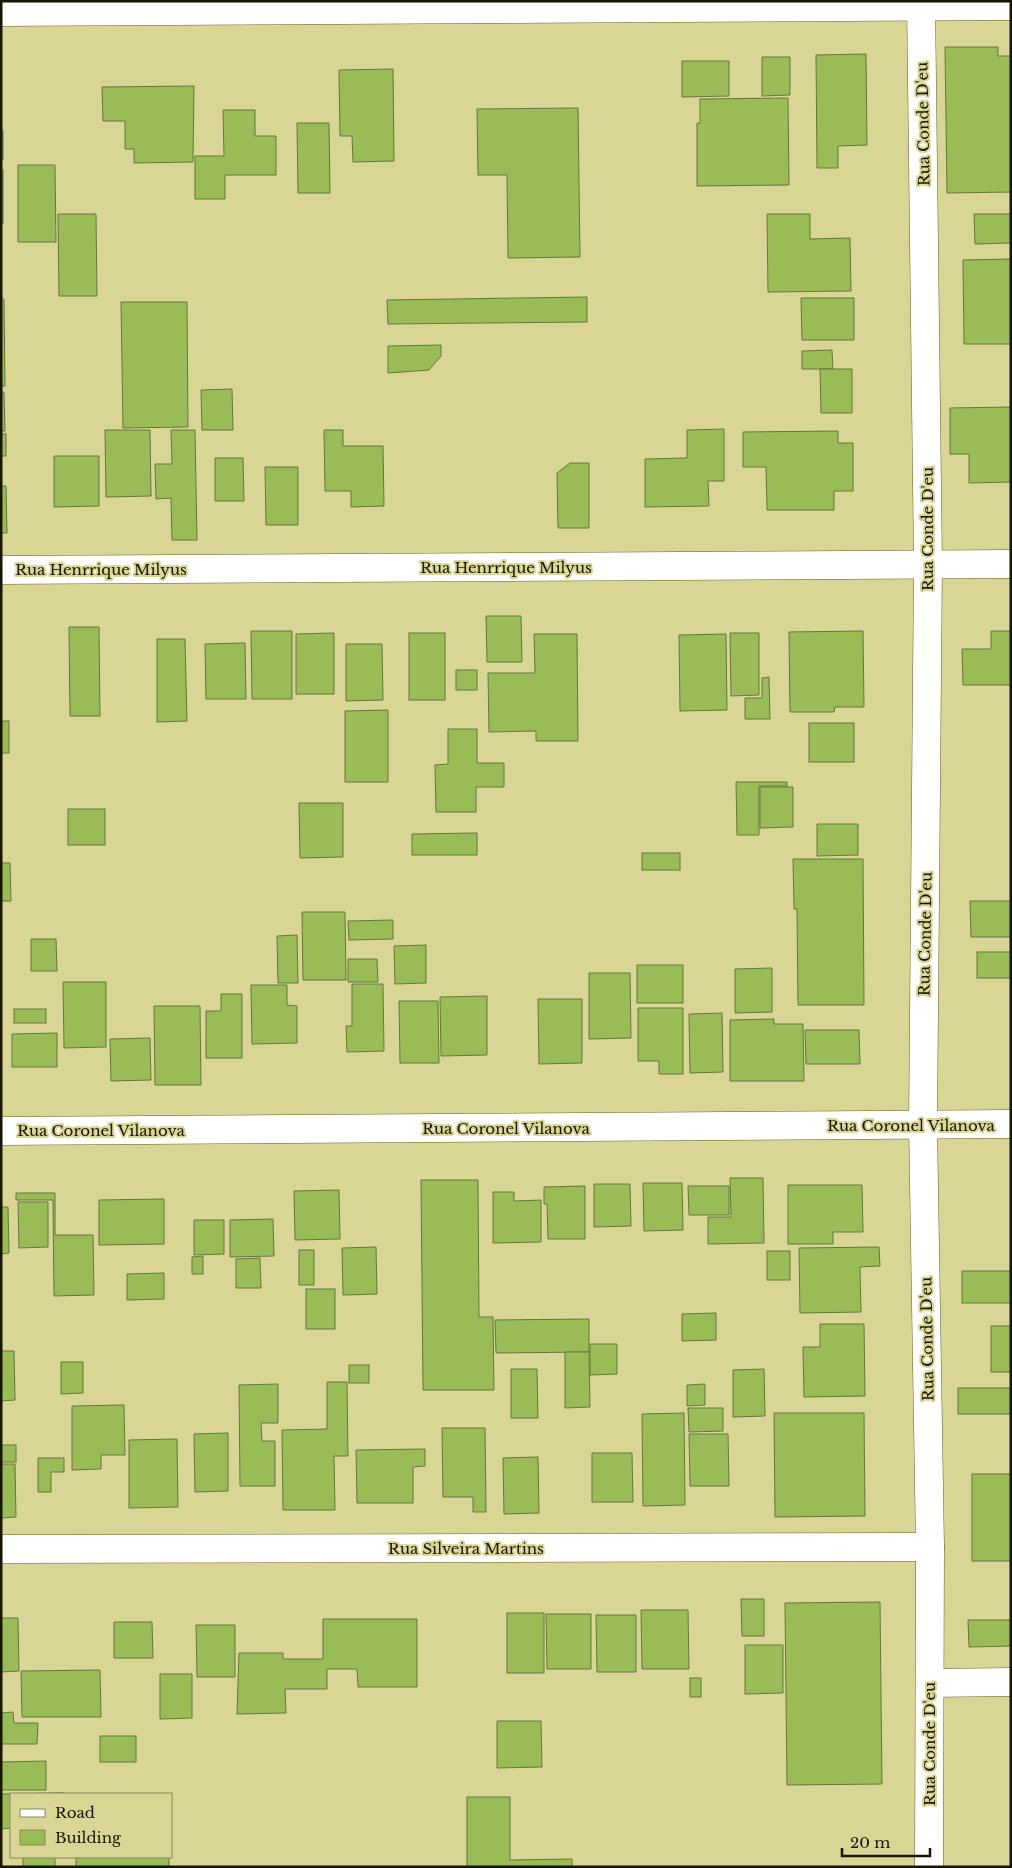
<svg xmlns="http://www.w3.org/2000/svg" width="1012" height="1868" viewBox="0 0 1012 1868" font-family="'Libre Baskerville',serif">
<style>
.building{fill:#9abc56;stroke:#64773e}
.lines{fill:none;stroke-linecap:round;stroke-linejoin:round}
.street-casing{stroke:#656020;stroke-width:29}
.secondary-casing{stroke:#656020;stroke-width:29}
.street{stroke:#fff;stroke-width:28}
.secondary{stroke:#fff;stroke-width:28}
.labels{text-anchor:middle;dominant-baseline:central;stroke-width:4;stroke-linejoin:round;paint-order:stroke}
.street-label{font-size:15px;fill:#181600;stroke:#d9d594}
</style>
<rect width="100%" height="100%" fill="#d9d594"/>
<g class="building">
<polygon points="945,47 998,47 998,56 1011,56 1011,192 947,193"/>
<polygon points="866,54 867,145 838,146 838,168 817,168 816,55"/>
<polygon points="762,57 790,57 790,95 762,96"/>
<polygon points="682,61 729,61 729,96 682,97"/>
<polygon points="393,69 394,161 353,162 352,136 340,136 339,70"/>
<polygon points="194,86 193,162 134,163 134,149 125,149 125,121 103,121 102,87"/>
<polygon points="788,98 789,185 697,186 697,123 700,123 700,99"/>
<polygon points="578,108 580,257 508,258 507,175 478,175 477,109"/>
<polygon points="223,110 255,110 255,136 276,136 276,175 225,175 225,199 195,199 195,156 224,156"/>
<polygon points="297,123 329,123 330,193 298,193"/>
<rect x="1" y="131" width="2" height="28"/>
<polygon points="18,165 55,165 56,242 18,242"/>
<rect x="1" y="170" width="2" height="53"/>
<polygon points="58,214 96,214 97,296 59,296"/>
<polygon points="767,214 810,214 810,239 850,238 851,291 768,292"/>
<polygon points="974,214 1011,214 1011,243 975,244"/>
<polygon points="1011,259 1011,344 964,344 963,260"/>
<polygon points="587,297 587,322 388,324 387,300"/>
<polygon points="801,298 854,298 854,340 802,340"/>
<polygon points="1,299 4,299 5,386 1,386"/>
<polygon points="121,302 187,302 188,427 123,428"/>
<polygon points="441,345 441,356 429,370 388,373 388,346"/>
<polygon points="832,350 833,369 802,369 802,351"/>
<polygon points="820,369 852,369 852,413 821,413"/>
<polygon points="232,389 233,430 202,430 201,390"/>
<polygon points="1,392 4,392 5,431 1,431"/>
<polygon points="1011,407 1011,482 969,483 969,454 950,454 950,408"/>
<polygon points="724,429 724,481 708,481 709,506 645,507 645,459 687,458 687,430"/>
<polygon points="105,430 150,430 151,496 106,497"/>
<polygon points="171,430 195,430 197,540 172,540 171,498 156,499 155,464 172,464"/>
<polygon points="324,430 343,430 343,446 383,446 384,506 351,507 351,491 325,491"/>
<polygon points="838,431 838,443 853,443 853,491 834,491 834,510 767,510 766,467 743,467 743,432"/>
<rect x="1" y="434" width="5" height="22"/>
<polygon points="54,456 99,456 99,506 54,507"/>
<polygon points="215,458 243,458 244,501 215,501"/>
<polygon points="570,463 589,463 589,528 558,528 557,473"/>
<polygon points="265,467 298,467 298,525 266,525"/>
<polygon points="1,486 6,486 7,533 1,533"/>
<polygon points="486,616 521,616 522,662 487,662"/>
<polygon points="69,627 99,627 100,716 70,716"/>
<polygon points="251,631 292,631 292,699 252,699"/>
<polygon points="863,631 864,707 835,707 834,712 790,712 789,632"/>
<polygon points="991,631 1011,631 1011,685 963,685 962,649 991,649"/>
<polygon points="334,633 334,694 296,694 296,634"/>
<rect x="409" y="633" width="36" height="67"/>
<polygon points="730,633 759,633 759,695 731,696"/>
<polygon points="534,634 577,634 578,741 536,741 536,731 489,732 488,673 535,673"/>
<polygon points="726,634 727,710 680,711 679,635"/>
<polygon points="157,639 185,639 187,721 157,722"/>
<polygon points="245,643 246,699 206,699 205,644"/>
<polygon points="346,644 382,644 383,700 346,701"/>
<rect x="456" y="670" width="21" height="20"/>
<polygon points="769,677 770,719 745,719 745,698 762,698 762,678"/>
<polygon points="388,710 388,782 345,782 345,711"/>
<rect x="1" y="721" width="8" height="32"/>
<rect x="809" y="723" width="45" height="39"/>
<polygon points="448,729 477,729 477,763 504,763 504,787 476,787 476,812 436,812 435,765 448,764"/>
<polygon points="736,782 787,782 787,786 759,786 759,835 737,835"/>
<polygon points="760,787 793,787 793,827 760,828"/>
<polygon points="299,803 343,803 343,857 300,858"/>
<rect x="68" y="809" width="37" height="36"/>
<polygon points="817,824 858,824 858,855 817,856"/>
<polygon points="477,833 477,855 412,855 412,834"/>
<rect x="642" y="853" width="38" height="17"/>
<polygon points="793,859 863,859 864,1005 798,1005 797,909 794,909"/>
<polygon points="1,863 10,863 11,901 1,901"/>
<polygon points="970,901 1011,901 1011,937 971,937"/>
<polygon points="302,912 345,912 346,980 303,980"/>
<polygon points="393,920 393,939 349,940 348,921"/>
<polygon points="297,935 298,983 278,983 277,936"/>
<polygon points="31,939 56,939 57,971 31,971"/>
<polygon points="426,945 426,983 395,984 394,946"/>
<rect x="977" y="952" width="34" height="26"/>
<polygon points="348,959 377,959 378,982 348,982"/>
<rect x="637" y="965" width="46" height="38"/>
<polygon points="772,968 772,1012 735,1013 735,969"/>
<polygon points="589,973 630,973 631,1038 589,1039"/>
<polygon points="63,982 106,982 106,1047 64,1048"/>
<polygon points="352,984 383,984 384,1051 347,1052 346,1026 352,1026"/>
<polygon points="251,985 287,985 287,1005 297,1006 297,1043 252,1044"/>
<polygon points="221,994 242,994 242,1058 206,1058 206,1011 221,1011"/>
<polygon points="487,996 487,1055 441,1056 440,997"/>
<polygon points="538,999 582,999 582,1063 539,1064"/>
<polygon points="399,1001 438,1001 439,1063 400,1063"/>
<polygon points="154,1006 200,1006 201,1085 155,1085"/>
<polygon points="638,1008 683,1008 683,1074 659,1074 659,1061 638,1061"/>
<rect x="14" y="1009" width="32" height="14"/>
<polygon points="722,1013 723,1072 690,1073 689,1014"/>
<polygon points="774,1019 774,1024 803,1024 804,1081 730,1081 730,1020"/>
<polygon points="805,1030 859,1030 860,1064 806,1064"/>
<polygon points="57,1033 57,1067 12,1067 12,1034"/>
<polygon points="150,1038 151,1080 111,1081 110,1039"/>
<polygon points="730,1178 763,1178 764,1243 708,1244 708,1217 731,1217"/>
<polygon points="421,1180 478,1180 479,1317 493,1317 494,1390 423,1390"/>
<polygon points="643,1183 682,1183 683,1230 644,1231"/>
<polygon points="594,1184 630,1184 631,1226 594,1227"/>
<polygon points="788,1185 862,1185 863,1232 833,1232 833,1244 788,1244"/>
<polygon points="585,1186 585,1239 548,1239 547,1204 544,1204 544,1187"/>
<polygon points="688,1186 729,1186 729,1215 689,1215"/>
<polygon points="339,1190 340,1239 295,1240 294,1191"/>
<polygon points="493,1192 514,1192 514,1201 541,1200 541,1242 493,1243"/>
<polygon points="16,1193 55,1193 55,1235 93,1235 94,1295 54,1296 53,1200 16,1200"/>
<polygon points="164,1199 164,1244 99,1245 99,1200"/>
<polygon points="18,1202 48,1202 48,1247 19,1248"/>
<polygon points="1,1207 8,1207 9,1253 1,1254"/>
<polygon points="273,1219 274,1256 230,1257 230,1220"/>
<polygon points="194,1220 224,1220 224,1254 194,1255"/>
<polygon points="376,1247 377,1294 343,1295 342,1248"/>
<polygon points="879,1247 880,1266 860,1267 861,1312 800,1313 799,1248"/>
<rect x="299" y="1250" width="15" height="35"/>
<rect x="767" y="1251" width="23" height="29"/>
<polygon points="203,1256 203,1274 192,1274 192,1257"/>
<polygon points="260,1258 261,1288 236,1288 236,1259"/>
<rect x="962" y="1271" width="49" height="32"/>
<polygon points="164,1273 164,1299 127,1300 127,1274"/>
<rect x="306" y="1289" width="29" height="40"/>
<polygon points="716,1313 716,1340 682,1341 682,1314"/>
<polygon points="589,1319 589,1352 496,1353 495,1320"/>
<polygon points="820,1324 864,1324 865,1396 804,1397 803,1347 820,1347"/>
<rect x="991" y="1326" width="20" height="46"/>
<polygon points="590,1344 617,1344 617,1374 590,1375"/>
<polygon points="1,1351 14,1351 15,1400 1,1401"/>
<polygon points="565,1352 589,1352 590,1407 565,1408"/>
<polygon points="61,1362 83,1362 83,1393 61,1394"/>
<rect x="349" y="1365" width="20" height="18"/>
<polygon points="511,1369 537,1369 538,1418 511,1418"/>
<polygon points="764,1369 765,1416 733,1417 733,1370"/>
<polygon points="327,1382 347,1382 348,1456 334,1456 335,1510 283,1510 282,1430 327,1429"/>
<polygon points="278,1384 278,1423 261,1423 262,1441 275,1441 275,1486 240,1486 239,1385"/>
<polygon points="705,1384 705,1405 687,1406 687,1385"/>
<rect x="958" y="1388" width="53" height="26"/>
<polygon points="124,1405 125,1455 101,1455 101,1469 72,1470 72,1406"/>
<polygon points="688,1408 723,1408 723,1431 689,1432"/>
<polygon points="684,1413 685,1505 643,1506 642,1414"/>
<polygon points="774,1413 864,1413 865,1516 775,1517"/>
<polygon points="442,1428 485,1428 486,1512 473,1512 473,1497 443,1497"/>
<polygon points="228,1433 228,1491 195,1492 194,1434"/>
<polygon points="689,1434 728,1434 729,1486 690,1486"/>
<polygon points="177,1439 178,1507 129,1508 129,1440"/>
<rect x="1" y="1445" width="15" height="17"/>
<polygon points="425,1449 425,1466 413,1467 413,1503 357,1503 356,1450"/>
<polygon points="592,1453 632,1453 633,1502 592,1502"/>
<polygon points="538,1457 539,1513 504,1514 503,1458"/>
<polygon points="38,1458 64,1458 64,1472 51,1472 51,1492 38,1492"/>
<polygon points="1,1464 15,1464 16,1517 1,1518"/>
<rect x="972" y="1474" width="39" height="87"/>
<polygon points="741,1599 764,1599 764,1636 742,1636"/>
<polygon points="880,1602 882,1784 787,1785 785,1603"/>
<polygon points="641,1610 688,1610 689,1669 642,1669"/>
<rect x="507" y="1613" width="37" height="60"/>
<polygon points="546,1614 591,1614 591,1669 547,1669"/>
<polygon points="596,1615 636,1615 636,1672 597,1672"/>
<polygon points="1,1618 18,1618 19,1671 1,1672"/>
<polygon points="323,1619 417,1619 417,1687 358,1687 357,1669 327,1669 327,1689 285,1689 286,1713 237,1714 239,1653 283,1653 283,1659 323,1659"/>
<polygon points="968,1620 1011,1620 1011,1646 969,1647"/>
<polygon points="114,1622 152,1622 153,1658 114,1658"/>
<polygon points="196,1625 235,1625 235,1677 197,1677"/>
<polygon points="745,1645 783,1645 783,1693 745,1694"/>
<polygon points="100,1670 101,1717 22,1717 21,1671"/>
<polygon points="160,1674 192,1674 192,1718 160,1719"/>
<rect x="690" y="1678" width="11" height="19"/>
<polygon points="13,1712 14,1723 38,1723 37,1744 1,1744 1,1713"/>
<polygon points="497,1721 541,1721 542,1767 497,1768"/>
<rect x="100" y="1736" width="36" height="26"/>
<polygon points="46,1761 46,1790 1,1790 1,1762"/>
<polygon points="63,1793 11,1794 11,1828 1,1829 1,1794"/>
<polygon points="467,1797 510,1797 510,1860 572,1859 572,1867 467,1867"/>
<rect x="23" y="1857" width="32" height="10"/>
<rect x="76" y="1857" width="93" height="10"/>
</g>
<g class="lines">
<g class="street-casing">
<g id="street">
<polyline points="1,570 1011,564"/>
<polyline points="1,1131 1011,1124"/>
<polyline points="1,1549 930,1547"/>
<polyline points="930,1683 1011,1682"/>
</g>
</g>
<g class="secondary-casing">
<g id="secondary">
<polyline points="921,1 928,565 923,1125 930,1547 929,1867"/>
<polyline points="1,12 1011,6"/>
</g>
</g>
<use href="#street" class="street"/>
<use href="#secondary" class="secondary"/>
</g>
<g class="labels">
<g class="street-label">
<text transform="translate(923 124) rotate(-91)">Rua Conde D'eu</text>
<text transform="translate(927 529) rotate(-90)">Rua Conde D'eu</text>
<text x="506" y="567">Rua Henrrique Milyus</text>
<text x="101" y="569">Rua Henrrique Milyus</text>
<text transform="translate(925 934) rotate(-89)">Rua Conde D'eu</text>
<text x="911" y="1125">Rua Coronel Vilanova</text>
<text x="506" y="1128">Rua Coronel Vilanova</text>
<text x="101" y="1130">Rua Coronel Vilanova</text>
<text transform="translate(927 1339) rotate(-91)">Rua Conde D'eu</text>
<text x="466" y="1548">Rua Silveira Martins</text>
<text transform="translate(929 1744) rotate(-90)">Rua Conde D'eu</text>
</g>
</g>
<rect width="1012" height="1868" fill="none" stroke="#181600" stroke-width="5"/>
<rect x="10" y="1793" width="162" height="65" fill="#d9d594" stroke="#8c8959"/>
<rect x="20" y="1809" width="25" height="8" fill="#ffffff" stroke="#8c8959"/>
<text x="55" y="1818" font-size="15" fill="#181600">Road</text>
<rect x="20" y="1830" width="25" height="15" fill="#9abc56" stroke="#8c8959"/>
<text x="55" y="1843" font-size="15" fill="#181600">Building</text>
<path d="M842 1848v8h88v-8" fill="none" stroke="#181600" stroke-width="2.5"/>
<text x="850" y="1848" font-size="15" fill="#181600" stroke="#d9d594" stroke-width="4" paint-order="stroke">20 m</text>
</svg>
